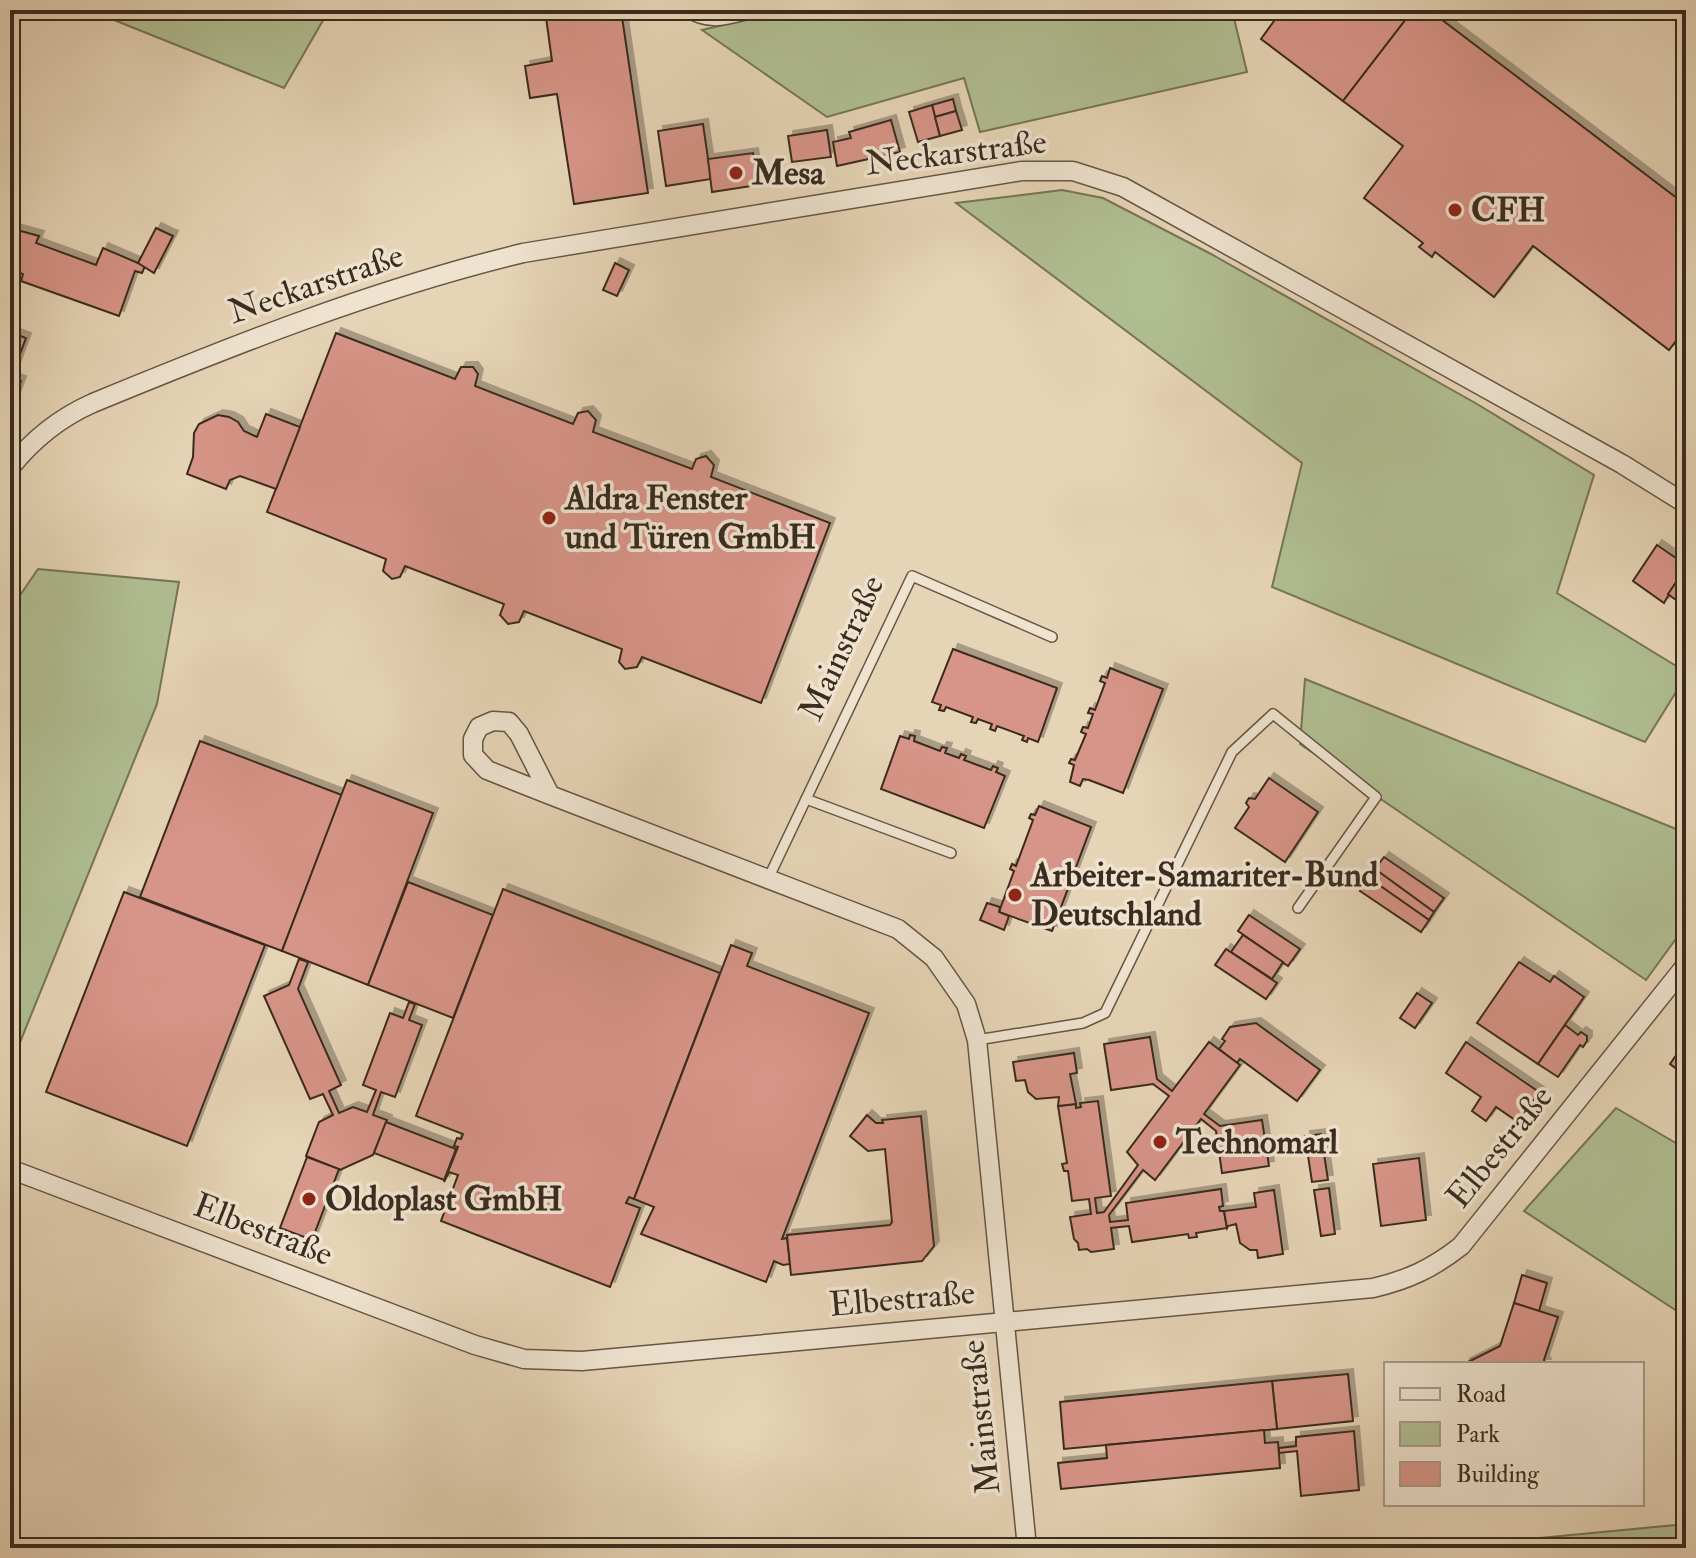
<svg xmlns="http://www.w3.org/2000/svg" width="1696" height="1558" viewBox="0 0 1696 1558" font-family="'IM FELL Double Pica',serif">
<style>
.green{fill:#b0be92;stroke:#757558;stroke-width:2}
.building{fill:#d79488;stroke:#3a2c1f;stroke-width:2;filter:url(#shadow)}
.lines{fill:none;stroke-linecap:round;stroke-linejoin:round}
.service-casing{stroke:#655645;stroke-width:12}
.minor-casing{stroke:#655645;stroke-width:21}
.service{stroke:#efe3d0;stroke-width:9}
.minor{stroke:#efe3d0;stroke-width:18}
.poi-dot{fill:#8f2418;stroke:#efe3d0;stroke-width:3}
.labels{text-anchor:middle;dominant-baseline:central;stroke-width:7;stroke-linejoin:round;paint-order:stroke}
.street-label{font-size:34px;fill:#3a2c1f;stroke:#efe3d0}
.poi-label{font-size:34px;font-weight:bold;fill:#3a2c1f;stroke:#efe3d0;text-anchor:start}
</style>
<defs>
<filter id="shadow"><feDropShadow dx="5" dy="-5" stdDeviation="0" flood-color="#0004"/></filter>
</defs>
<rect width="100%" height="100%" fill="#e6d4b6"/>
<filter id="stains"><feTurbulence type="fractalNoise" baseFrequency=".0025" numOctaves="4"/><feColorMatrix values="0 0 0 0 .2 0 0 0 0 .09 0 0 0 0 .02 0 0 0 .5 -.17"/></filter>
<radialGradient id="worn" r=".72"><stop offset=".6" stop-color="#630" stop-opacity="0"/><stop offset="1" stop-color="#630" stop-opacity=".3"/></radialGradient>
<g class="green">
<polygon points="89,10 329,10 284,88"/>
<polygon points="787,10 1232,10 1247,72 980,132 964,78 827,117 702,30"/>
<polygon points="1062,190 1103,198 1211,254 1477,404 1594,475 1557,593 1686,672 1686,676 1645,742 1272,587 1302,463 956,203"/>
<polygon points="38,569 179,582 157,704 10,1067 10,610"/>
<polygon points="1305,679 1686,833 1686,925 1646,980 1300,744"/>
<polygon points="1616,1108 1686,1149 1686,1317 1524,1211"/>
<polygon points="1686,1524 1686,1548 1436,1548"/>
</g>
<g class="building">
<polygon points="545,10 621,10 648,193 574,204 557,94 530,98 525,66 552,61"/>
<polygon points="1282,10 1413,10 1343,101 1261,39"/>
<polygon points="1413,10 1429,10 1686,205 1686,328 1669,350 1533,246 1494,297 1435,252 1432,257 1419,247 1423,243 1364,198 1403,146 1343,101"/>
<polygon points="953,99 956,111 935,117 932,105"/>
<polygon points="932,105 940,136 918,142 909,112"/>
<polygon points="956,111 962,130 940,136 935,117"/>
<polygon points="891,120 900,152 837,166 833,142 851,138 849,132"/>
<polygon points="703,124 711,179 666,186 658,131"/>
<polygon points="827,130 831,157 792,162 788,136"/>
<polygon points="753,153 758,185 712,192 708,159"/>
<polygon points="10,228 39,236 36,243 96,265 103,248 145,266 142,273 135,271 119,316 21,281 23,274 10,269"/>
<polygon points="156,228 173,236 154,273 138,263"/>
<polygon points="615,263 629,270 617,296 603,290"/>
<polygon points="10,332 26,338 13,373 10,372"/>
<polygon points="336,333 455,379 461,367 473,367 478,374 475,386 573,424 578,413 588,411 596,420 593,432 692,469 696,459 706,456 714,465 711,477 830,523 761,703 642,657 637,667 625,669 619,662 622,649 524,611 519,622 508,624 500,615 504,604 405,566 400,577 392,579 383,571 386,559 267,512"/>
<polygon points="10,377 21,381 10,411"/>
<polygon points="266,414 300,427 276,489 240,476 230,480 226,489 187,474 193,457 194,433 199,424 218,415 229,417 238,422 244,431 257,437"/>
<polygon points="1657,545 1686,565 1664,603 1633,581"/>
<polygon points="1686,568 1686,613 1684,606 1668,594"/>
<polygon points="953,649 1057,688 1038,742 1028,738 1027,742 1022,740 1024,736 997,726 995,731 990,729 992,724 978,719 976,723 971,722 973,717 946,707 944,711 939,710 941,705 932,702"/>
<polygon points="1110,668 1163,689 1123,793 1089,780 1083,779 1080,786 1070,782 1074,765 1069,763 1071,759 1075,760 1086,734 1081,732 1083,727 1088,728 1093,714 1088,713 1090,708 1095,710 1105,683 1100,681 1102,676 1107,678"/>
<polygon points="910,735 915,736 914,741 940,751 942,747 947,748 945,753 959,758 961,754 966,756 964,760 991,770 993,766 998,768 996,772 1005,776 984,828 881,789 900,736 909,739"/>
<polygon points="200,741 342,795 282,951 140,897"/>
<polygon points="1269,778 1318,812 1285,862 1235,828 1249,807 1246,803 1249,798 1255,799"/>
<polygon points="347,780 433,813 368,985 282,951"/>
<polygon points="1039,806 1091,827 1052,931 999,912 1014,871 1010,869 1012,864 1016,866 1033,820 1029,818 1031,814 1035,815"/>
<polygon points="1384,857 1444,898 1434,912 1375,869"/>
<polygon points="1375,869 1434,912 1429,920 1369,878"/>
<polygon points="1369,878 1429,920 1421,932 1360,891"/>
<polygon points="408,882 493,915 453,1018 368,985"/>
<polygon points="503,889 720,973 634,1199 629,1197 626,1203 640,1208 610,1287 441,1221 458,1175 449,1172 444,1182 458,1147 454,1146 457,1138 461,1139 463,1134 416,1116"/>
<polygon points="124,892 265,945 187,1146 46,1092"/>
<polygon points="987,903 1000,907 999,912 1009,916 1004,930 980,920"/>
<polygon points="1249,915 1300,949 1288,966 1238,931"/>
<polygon points="1243,935 1283,962 1272,979 1231,952"/>
<polygon points="731,945 752,953 747,966 869,1013 782,1239 787,1238 790,1264 783,1265 774,1261 766,1282 641,1234 654,1207 634,1199"/>
<polygon points="1226,949 1277,983 1266,999 1215,965"/>
<polygon points="299,959 308,962 298,989 341,1085 329,1091 339,1113 353,1107 367,1112 376,1090 363,1085 390,1013 403,1018 409,1002 415,1004 409,1020 422,1025 395,1097 381,1092 373,1115 387,1120 373,1155 340,1170 306,1156 319,1122 333,1115 323,1094 310,1099 264,996 289,985"/>
<polygon points="1519,962 1550,982 1554,976 1584,997 1538,1064 1477,1023"/>
<polygon points="1417,993 1432,1003 1415,1028 1400,1018"/>
<polygon points="1256,1023 1320,1070 1297,1101 1240,1059 1237,1063 1219,1049 1225,1041 1222,1039 1230,1027"/>
<polygon points="1565,1025 1578,1035 1581,1032 1587,1036 1587,1041 1583,1047 1580,1045 1558,1077 1538,1064"/>
<polygon points="1150,1037 1157,1079 1172,1091 1209,1042 1240,1065 1204,1114 1220,1126 1262,1120 1269,1166 1222,1173 1216,1131 1201,1119 1155,1180 1143,1170 1109,1215 1110,1222 1128,1220 1126,1203 1221,1189 1223,1206 1219,1207 1220,1211 1224,1211 1227,1228 1196,1233 1197,1237 1189,1238 1188,1234 1132,1242 1129,1226 1111,1228 1114,1249 1091,1252 1087,1249 1079,1250 1078,1243 1074,1239 1070,1217 1091,1214 1089,1199 1072,1201 1068,1171 1064,1171 1062,1164 1067,1163 1058,1106 1076,1104 1076,1108 1081,1107 1080,1103 1098,1101 1111,1196 1095,1198 1097,1213 1104,1212 1138,1165 1127,1152 1169,1096 1153,1084 1111,1090 1104,1044"/>
<polygon points="1686,1041 1686,1076 1670,1064"/>
<polygon points="1466,1042 1539,1092 1518,1122 1496,1107 1486,1121 1472,1111 1481,1097 1446,1073"/>
<polygon points="1074,1053 1077,1073 1070,1074 1076,1104 1058,1106 1059,1097 1036,1099 1028,1092 1025,1080 1016,1081 1013,1062"/>
<polygon points="867,1115 876,1123 883,1123 882,1120 921,1116 934,1246 922,1261 791,1275 787,1235 890,1225 892,1222 885,1149 868,1151 850,1136"/>
<polygon points="386,1122 456,1149 444,1180 374,1153"/>
<polygon points="1321,1134 1328,1180 1312,1182 1305,1136"/>
<polygon points="307,1157 339,1169 312,1240 280,1228"/>
<polygon points="1419,1158 1426,1220 1381,1226 1373,1164"/>
<polygon points="1329,1188 1335,1234 1321,1236 1314,1190"/>
<polygon points="1274,1190 1283,1254 1258,1258 1257,1250 1250,1250 1240,1243 1236,1224 1228,1226 1227,1228 1224,1211 1256,1207 1254,1193"/>
<polygon points="1522,1275 1547,1283 1539,1311 1514,1303"/>
<polygon points="1514,1303 1558,1317 1544,1360 1546,1364 1464,1364 1500,1346"/>
<polygon points="1348,1374 1353,1421 1277,1429 1272,1381"/>
<polygon points="1272,1381 1277,1429 1064,1449 1060,1402"/>
<polygon points="1264,1430 1265,1443 1278,1442 1280,1468 1061,1489 1058,1463 1107,1458 1106,1445"/>
<polygon points="1354,1431 1359,1490 1301,1496 1297,1451 1279,1453 1279,1448 1296,1446 1296,1437"/>
</g>
<g class="lines">
<g class="service-casing">
<g id="service">
<path d="M683,10C713,30 733,17 765,10"/>
<polyline points="806,799 951,853"/>
<polyline points="768,879 912,576 1052,637"/>
<polyline points="977,1040 1083,1023 1105,1013 1232,752 1273,714 1376,797 1298,908"/>
</g>
</g>
<g class="minor-casing">
<g id="minor">
<path d="M10,468C33,439 59,418 93,403C234,345 374,289 523,253L1022,171H1073L1123,187L1622,464L1686,504"/>
<polyline points="550,795 519,734 509,722 493,721 479,727 473,739 473,755 487,770 550,795 898,929 934,958 966,1004 977,1040 1027,1548"/>
<path d="M10,1169L475,1345L524,1359L582,1361L1373,1288C1408,1280 1433,1268 1461,1246L1686,965"/>
</g>
</g>
<use href="#service" class="service"/>
<use href="#minor" class="minor"/>
</g>
<g class="poi-dot">
<circle cx="736" cy="173" r="8"/>
<circle cx="1455" cy="210" r="8"/>
<circle cx="549" cy="518" r="8"/>
<circle cx="1015" cy="895" r="8"/>
<circle cx="1160" cy="1142" r="8"/>
<circle cx="309" cy="1199" r="8"/>
</g>
<g class="labels">
<g class="street-label">
<text transform="translate(956 153) rotate(-7)">Neckarstraße</text>
<text transform="translate(316 284) rotate(-19)">Neckarstraße</text>
<text transform="translate(842 648) rotate(-65)">Mainstraße</text>
<text transform="translate(1500 1147) rotate(-51)">Elbestraße</text>
<text transform="translate(263 1230) rotate(21)">Elbestraße</text>
<text transform="translate(902 1299) rotate(-5)">Elbestraße</text>
<text transform="translate(981 1417) rotate(-96)">Mainstraße</text>
</g>
<g class="poi-label">
<text x="752" y="173">Mesa</text>
<text x="1471" y="210">CFH</text>
<text x="565" y="498">Aldra Fenster<tspan x="565" dy="39">und Türen GmbH</tspan></text>
<text x="1031" y="875">Arbeiter-Samariter-Bund<tspan x="1031" dy="39">Deutschland</tspan></text>
<text x="1176" y="1142">Technomarl</text>
<text x="325" y="1199">Oldoplast GmbH</text>
</g>
</g>
<rect width="1696" height="1558" fill="none" stroke="#e6d4b6" stroke-width="40"/>
<rect x="12" y="12" width="1672" height="1534" fill="none" stroke="#3a2c1f" stroke-width="4"/>
<rect x="20" y="20" width="1656" height="1518" fill="none" stroke="#3a2c1f" stroke-width="2"/>
<rect x="1384" y="1362" width="260" height="144" fill="#efe3d0" stroke="#a79a89" stroke-width="2"/>
<rect x="1400" y="1388" width="40" height="12" fill="#efe3d0" stroke="#a79a89" stroke-width="2"/>
<text x="1456" y="1402" font-size="24" fill="#3a2c1f">Road</text>
<rect x="1400" y="1422" width="40" height="24" fill="#b0be92" stroke="#a79a89" stroke-width="2"/>
<text x="1456" y="1442" font-size="24" fill="#3a2c1f">Park</text>
<rect x="1400" y="1462" width="40" height="24" fill="#d79488" stroke="#a79a89" stroke-width="2"/>
<text x="1456" y="1482" font-size="24" fill="#3a2c1f">Building</text>
<rect width="100%" height="100%" filter="url(#stains)"/>
<rect width="100%" height="100%" fill="url(#worn)"/>
</svg>
